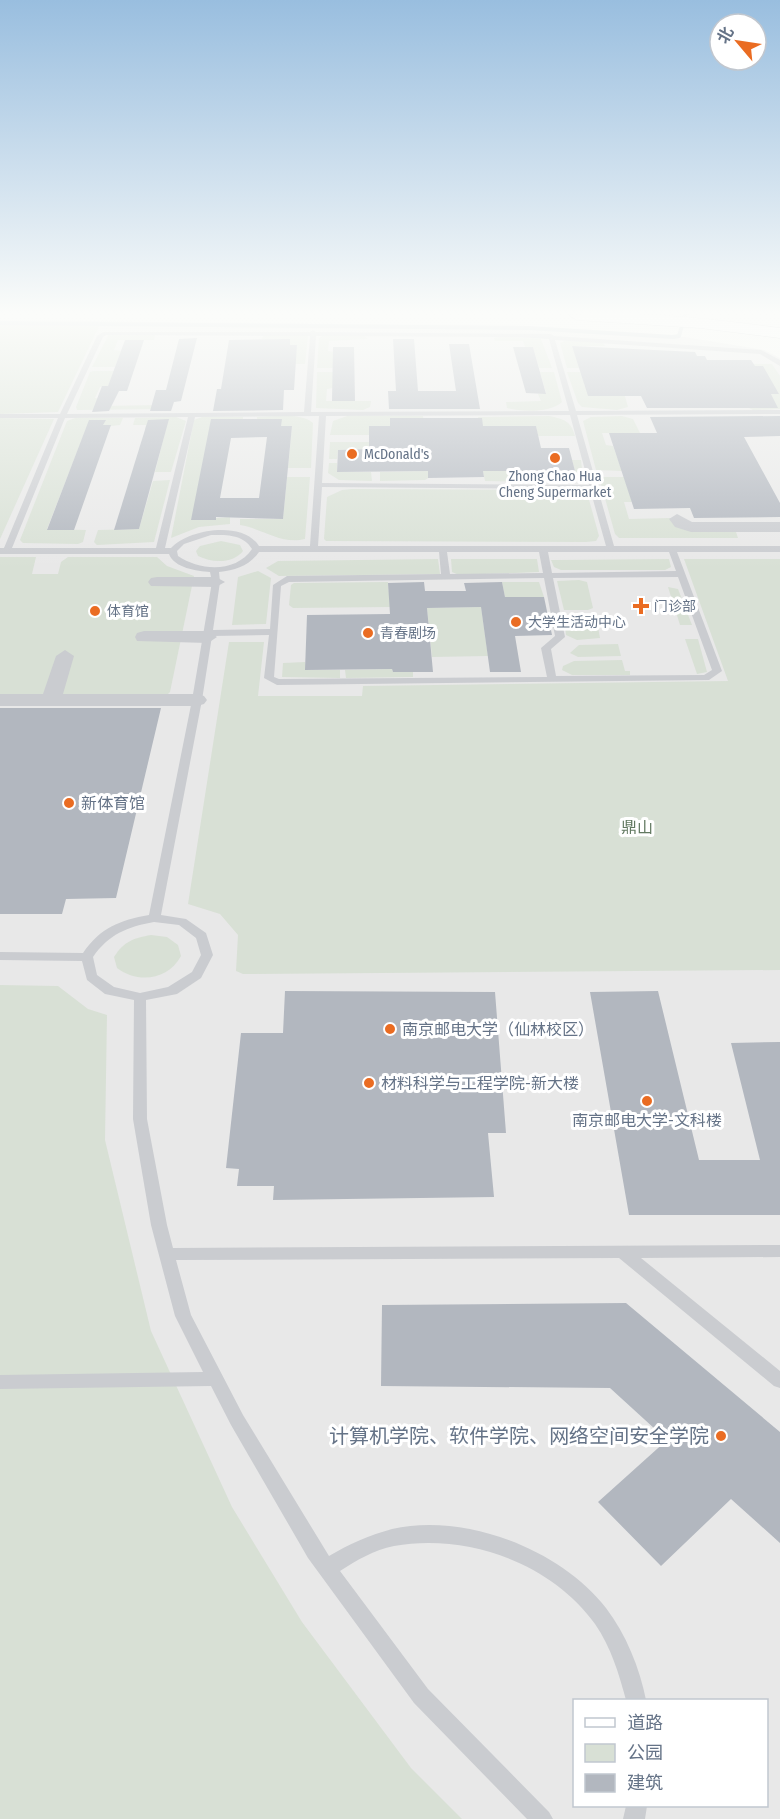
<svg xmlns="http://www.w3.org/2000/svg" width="780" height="1819" viewBox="0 0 780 1819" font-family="'Fira Sans Condensed','Noto Sans SC',sans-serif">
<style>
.built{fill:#e8e8e8;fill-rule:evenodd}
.green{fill:#d8e0d5}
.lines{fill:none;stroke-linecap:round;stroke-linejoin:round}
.stream{stroke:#c3ccd2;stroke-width:4}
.building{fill:#b2b7bf;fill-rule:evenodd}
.secondary-casing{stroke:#bcbfc4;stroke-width:1}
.lane{fill:#caccd0;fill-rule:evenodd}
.street{fill:#caccd0;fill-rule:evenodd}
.secondary{fill:#fff;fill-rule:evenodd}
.poi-dot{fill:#ea6c22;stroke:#fff;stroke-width:2}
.labels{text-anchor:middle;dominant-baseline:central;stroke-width:6;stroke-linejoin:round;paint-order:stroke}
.far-poi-label{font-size:14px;fill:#657387;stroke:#fff;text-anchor:start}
.poi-label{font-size:16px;fill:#657387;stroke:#fff;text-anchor:start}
.park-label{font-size:16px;fill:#627961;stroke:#fff}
.near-poi-label{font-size:20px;fill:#657387;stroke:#fff;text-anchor:end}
</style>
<rect width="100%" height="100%" fill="#f7f8f4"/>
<path class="built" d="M0,320L521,326L685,337L764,350L780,358V1819H0ZM574,1700H766V1806H574Z"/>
<g class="green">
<polygon points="0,323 100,324 58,412 0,414"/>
<polygon points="109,334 155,335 154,340 118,340 114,350 121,351 115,367 92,367"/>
<polygon points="265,334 308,336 305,364 295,364 297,345 290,345 290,339 261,339"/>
<polygon points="324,335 363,335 368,339 329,341 328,351 334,352 333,368 317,368 319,338"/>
<polygon points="503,336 541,339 552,368 539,368 533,347 525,347 523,341 495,341 494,338"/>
<polygon points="569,339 603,343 605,346 572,346 584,368 567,368 560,343"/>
<polygon points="753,364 772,364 780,376 780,409 753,410 745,406 774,401 771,394 778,393"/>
<polygon points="94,371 114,371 108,386 100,387 95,398 101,399 99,406 162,405 161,409 77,410 76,407 90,372"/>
<polygon points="317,372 333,372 333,388 327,389 326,401 371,401 370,407 363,410 316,408"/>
<path d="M540,372H554L562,402C551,413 521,412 507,408L506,402L541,401L538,394L546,393Z"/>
<polygon points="567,372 585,372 584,384 589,396 609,396 623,389 628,407 617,410 582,407 578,403"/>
<polygon points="347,416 423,416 424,426 369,435 330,435 333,421"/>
<path d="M549,416C564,419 571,421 575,436H538L536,426H480L478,417Z"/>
<polygon points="622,416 633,419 640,433 602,433 606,445 613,446 622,471 596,470 583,421 591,417"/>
<polygon points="176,417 186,421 171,472 155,472 166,429 145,429 146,425 133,425 135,418"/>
<polygon points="202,417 243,417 243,422 233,423 191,520 230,517 230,524 199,527 171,538 194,420"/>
<path d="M257,417C273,417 300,412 313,423L311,468H288L292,426H268L257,422Z"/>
<polygon points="0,418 54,419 0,539"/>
<polygon points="75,418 123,418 120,425 86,429 47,529 86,530 83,542 78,544 23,543 20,540 67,421"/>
<polygon points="330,442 369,442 369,449 338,450 337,459 329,459"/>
<polygon points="572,460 581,460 583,478 568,482 538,482 536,471 575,471"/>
<polygon points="329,463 337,463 337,472 371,472 372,481 339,480 328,473"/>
<polygon points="428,471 428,478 425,480 380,481 380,472"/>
<polygon points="483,471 524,471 526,482 485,481"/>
<path d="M287,477H310L305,539C281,545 264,529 240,525V519H283Z"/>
<polygon points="599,477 624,477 632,502 624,502 629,519 670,518 731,530 736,532 738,538 619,538 615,534"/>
<polygon points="170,480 154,542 97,545 94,542 98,530 139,529 153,481"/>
<polygon points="352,489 574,490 588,496 599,536 596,541 586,542 326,541 324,539 327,497 342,490"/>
<path d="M221,541L240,545L243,551C233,564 212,563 198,556L196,551L200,546Z"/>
<polygon points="0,557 36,557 32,574 58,574 61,562 68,557 157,557 167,566 194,576 170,692 168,694 0,696"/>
<polygon points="438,559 440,574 279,576 266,568 278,561"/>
<polygon points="451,559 537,559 539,572 459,575 452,572"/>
<polygon points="669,559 671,567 665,570 561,570 554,567 551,560"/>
<polygon points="684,559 780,559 780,970 243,974 236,971 238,935 220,914 188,904 229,642 264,642 258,696 362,696 363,686 728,681"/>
<polygon points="258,571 271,578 266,624 232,625 238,577"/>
<polygon points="579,580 587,582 593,608 588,610 564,610 557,581"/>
<polygon points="388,582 390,607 293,608 289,605 291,585 294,583"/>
<polygon points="502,582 539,582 544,597 505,597"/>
<polygon points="668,587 678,589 692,625 680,625"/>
<polygon points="481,607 488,656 432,657 427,608"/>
<polygon points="590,614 596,617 600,638 577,640 566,635 564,616"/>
<polygon points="685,639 698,639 707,672 697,674"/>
<polygon points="618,644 621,656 578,657 570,653 579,645"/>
<polygon points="622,660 625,671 630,671 630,675 572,675 562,670 563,666 574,661"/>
<polygon points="305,662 306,670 340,670 340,678 282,677 283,663"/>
<polygon points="392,669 393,672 413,672 413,677 346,678 345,670"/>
<path d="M151,935L167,937L178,945L181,956C168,980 138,984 117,968L114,957C124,941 134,938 151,935Z"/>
<polygon points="0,985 58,986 88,1009 107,1015 105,1140 151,1331 232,1507 302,1622 411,1768 462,1819 0,1819"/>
</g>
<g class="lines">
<polyline class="stream" points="0,323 529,328 673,337 679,336 685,315"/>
</g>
<g class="building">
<polygon points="197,338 181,401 174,402 171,411 150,411 156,390 166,390 179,339"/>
<polygon points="290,339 290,345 297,345 294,390 284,390 283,410 213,411 217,389 221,389 229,340"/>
<polygon points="393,339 414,339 418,391 456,391 449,344 469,344 480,409 389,409 388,391 396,391"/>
<polygon points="125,340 144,340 127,391 119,391 109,411 92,412 102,386 108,386"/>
<polygon points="572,346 695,352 697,356 705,356 707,360 751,360 755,366 763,366 779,394 771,394 778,408 647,408 641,396 588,396"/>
<polygon points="333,347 354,347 355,401 332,401"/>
<polygon points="513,347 533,347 546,394 526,393"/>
<polygon points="780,416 780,436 744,437 780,503 780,517 694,518 690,508 634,509 609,433 657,433 650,417"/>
<polygon points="390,418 482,418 483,426 536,426 541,448 569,448 575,471 483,471 484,477 428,478 428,471 337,472 338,450 369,449 369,426 390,426"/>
<polygon points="169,419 139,529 114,530 148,420"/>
<path d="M211,419H282L281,426H292L283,519L216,517V520H191ZM267,437L259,498H220L231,438Z"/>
<polygon points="89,420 106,420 103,425 111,425 74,530 47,530"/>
<polygon points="424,582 425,591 466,591 464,583 502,582 505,597 544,597 552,635 515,636 521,672 490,672 481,607 427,608 433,672 393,672 392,669 305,670 307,615 390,614 388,583"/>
<polygon points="0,708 161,708 116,898 66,899 62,914 0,914"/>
<polygon points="285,991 495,992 506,1133 488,1133 494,1197 273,1200 274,1186 237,1186 239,1169 226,1168 241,1033 283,1033"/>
<polygon points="658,991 699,1160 760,1160 731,1043 780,1042 780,1215 629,1215 590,992"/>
<polygon points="626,1303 780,1432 780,1543 731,1499 661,1566 598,1502 667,1440 610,1388 381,1386 382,1305"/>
</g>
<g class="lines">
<g class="secondary-casing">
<path id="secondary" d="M569,315C639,310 710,319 780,328V338L700,328L577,320Z"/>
</g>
<g class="lane">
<path d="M313,330L316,332L551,334L554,336L761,350L780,360V366L760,354L555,340L576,411L780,410V414L577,415L614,546H780V552H677L722,671L709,680L277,685L264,678L269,635L212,636L202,700L161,915L186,919L206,933L213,955L201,978L177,994L146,1000L147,1119L167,1225L173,1248L780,1245V1257L641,1258L780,1371V1388L774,1386L619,1258L176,1260L191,1315L243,1415L329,1556C349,1544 370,1535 392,1529C465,1512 561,1550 606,1608C626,1634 640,1669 646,1700H626C619,1674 611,1647 595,1624C551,1563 467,1533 394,1546C374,1550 357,1560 340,1571L428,1689L549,1812L553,1819H527L414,1703L308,1558L231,1425L211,1386L0,1389V1375L203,1372L175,1316L151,1225L133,1119L134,1000L105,994L87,980L82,961L0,960V952L83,953C100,928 120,920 149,915L192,700L212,582L210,572C197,571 174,568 169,554H0V548H4L58,418H0V414H60L97,336L103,332H310ZM106,335L310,336L304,412L67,414L103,337ZM316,336L514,337L549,339L569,411L311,412ZM570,415L589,485L322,483L326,416ZM319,416L310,546H259C243,520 188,529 171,548H165L195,417ZM188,417L156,548H12L65,418ZM322,487L590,489L606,546H318ZM211,535C226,535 243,534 252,549C236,573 200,571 178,556L177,551L184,544ZM259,552H439L441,574L287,576L273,585L270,629L213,630L220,582L219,572C236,570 249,566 259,552ZM447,552H539L543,573L450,574ZM548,552H669L676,571L552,573ZM678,577L712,670L704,675L556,676L551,649L565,637L553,578ZM544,578L555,636L541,648L547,677L279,679L274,677L281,586L289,582ZM154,922L179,925L196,938L201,955L192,972L168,987L140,993L114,987L97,975L93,957C109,934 127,927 154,922Z"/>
<polygon points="626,1806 647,1806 645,1819 623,1819"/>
</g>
<g class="street">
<polygon points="677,514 692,522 780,522 780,532 691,532 675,527 669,519"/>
<polygon points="157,577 216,577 225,582 216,587 151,586 148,582 151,578"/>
<polygon points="144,631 208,631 217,637 208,643 137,641 135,637 137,633"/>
<polygon points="65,650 74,656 63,694 197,694 204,696 207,700 204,704 197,706 0,706 0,694 43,694 56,656"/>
</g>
<use href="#secondary" class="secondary"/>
</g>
<linearGradient id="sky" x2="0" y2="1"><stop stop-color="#99bedf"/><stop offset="0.55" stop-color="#fbfcfa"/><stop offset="1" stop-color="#fbfcfa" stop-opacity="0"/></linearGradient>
<rect width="780" height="569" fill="url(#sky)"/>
<g class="poi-dot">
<circle cx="352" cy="454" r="6"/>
<circle cx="555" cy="458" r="6"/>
<path d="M638 597h6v6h6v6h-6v6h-6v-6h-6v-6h6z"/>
<circle cx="95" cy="611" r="6"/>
<circle cx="516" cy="622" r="6"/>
<circle cx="368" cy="633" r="6"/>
<circle cx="69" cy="803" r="6"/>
<circle cx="390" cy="1029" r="6"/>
<circle cx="369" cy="1083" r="6"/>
<circle cx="647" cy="1101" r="6"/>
<circle cx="721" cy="1436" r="6"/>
</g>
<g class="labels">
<g class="far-poi-label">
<text x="364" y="454">McDonald's</text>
<text x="555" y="476" text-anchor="middle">Zhong Chao Hua<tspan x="555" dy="16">Cheng Supermarket</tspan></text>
<text x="654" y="606">门诊部</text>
<text x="107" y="611">体育馆</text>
<text x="528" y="622">大学生活动中心</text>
<text x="380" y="633">青春剧场</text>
</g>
<g class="poi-label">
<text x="81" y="803">新体育馆</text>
<text x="402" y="1029">南京邮电大学（仙林校区）</text>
<text x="381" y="1083">材料科学与工程学院-新大楼</text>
<text x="647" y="1120" text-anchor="middle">南京邮电大学-文科楼</text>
</g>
<g class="park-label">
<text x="637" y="827">鼎山</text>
</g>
<g class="near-poi-label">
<text x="709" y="1436">计算机学院、软件学院、网络空间安全学院</text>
</g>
</g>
<rect x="573" y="1699" width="195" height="108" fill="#ffffff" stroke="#c1c7cf" stroke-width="1.5"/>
<rect x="585" y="1718" width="30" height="9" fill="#ffffff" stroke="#c1c7cf" stroke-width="1.5"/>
<text x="627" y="1729" font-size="18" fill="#657387">道路</text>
<rect x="585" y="1744" width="30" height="18" fill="#d8e0d5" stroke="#c1c7cf" stroke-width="1.5"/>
<text x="627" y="1759" font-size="18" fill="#657387">公园</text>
<rect x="585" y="1774" width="30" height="18" fill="#b2b7bf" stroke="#c1c7cf" stroke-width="1.5"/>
<text x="627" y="1789" font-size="18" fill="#657387">建筑</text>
<g transform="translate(738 42) rotate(299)"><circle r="28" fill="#ffffff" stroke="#c1c7cf" stroke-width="1.5"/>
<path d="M0-4.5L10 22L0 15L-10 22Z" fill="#ea6c22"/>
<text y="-9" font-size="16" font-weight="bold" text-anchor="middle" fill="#657387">北</text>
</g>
</svg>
